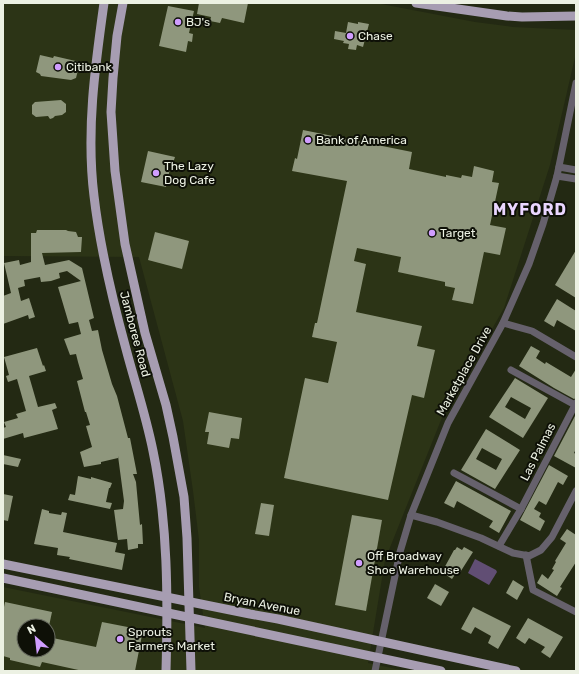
<svg xmlns="http://www.w3.org/2000/svg" width="579" height="674" viewBox="0 0 579 674" font-family="Rubik,sans-serif">
<style>
.built{fill:#2c3416;fill-rule:evenodd}
.water{fill:#614e74}
.building{fill:#8f977d;fill-rule:evenodd}
.lines{fill:none;stroke-linecap:round;stroke-linejoin:round}
.minor{stroke:#66616c;stroke-width:7}
.major{stroke:#a79db2;stroke-width:9}
.poi-dot{fill:#d09dff;stroke:#0e1007;stroke-width:1.5}
.labels{text-anchor:middle;dominant-baseline:central;stroke-width:4;stroke-linejoin:round;paint-order:stroke}
.poi-label{font-size:12px;fill:#ecf1e3;stroke:#0e1007;text-anchor:start}
.street-label{font-size:12px;fill:#ecf1e3;stroke:#0e1007}
.district-label{font-size:16px;font-weight:bold;letter-spacing:1px;fill:#ead6ff;stroke:#0e1007}
</style>
<rect width="100%" height="100%" fill="#232913"/>
<path class="built" d="M3,3H376L475,22L513,27L576,30V53L550,165L504,308L443,415L385,560L368,663L406,671H3V587L205,628L199,587V540L193,491L183,421L139,257L3,256ZM24,626H48V650H24Z"/>
<polygon class="water" points="475,559 496,570 497,572 489,585 468,573"/>
<g class="building">
<polygon points="199,3 248,3 244,23 222,18 220,23 210,21 211,17 197,14"/>
<polygon points="168,6 194,11 189,33 193,34 192,42 188,41 186,52 159,46"/>
<polygon points="348,22 358,24 358,22 369,24 363,47 357,45 356,50 348,49 349,44 343,43 344,41 334,39 335,31 346,33"/>
<polygon points="40,55 53,58 54,56 80,62 76,78 71,80 41,76 40,74 36,72"/>
<polygon points="61,100 66,104 66,112 62,115 55,116 53,118 50,119 48,116 36,117 32,114 32,105 35,102"/>
<polygon points="303,130 412,152 409,169 446,177 446,175 461,178 462,175 472,177 474,166 494,171 492,182 499,183 490,225 506,228 500,255 484,252 473,304 452,300 455,288 445,286 445,282 398,272 401,257 357,248 354,261 366,264 356,312 422,326 417,346 435,350 424,398 412,395 388,500 284,478 305,378 328,383 337,342 312,337 315,323 317,323 347,181 292,171 295,158 297,159"/>
<polygon points="148,151 175,157 173,163 171,164 166,187 141,182"/>
<polygon points="37,230 66,230 68,231 76,232 78,237 82,237 81,252 42,253 45,265 69,260 82,268 94,318 89,320 92,331 98,330 102,350 112,384 117,396 128,438 130,438 137,474 133,474 136,482 140,525 142,524 143,544 138,544 138,548 128,550 127,539 118,540 114,510 123,509 124,501 118,456 118,458 101,462 101,464 84,467 80,452 92,447 86,426 90,425 86,412 85,412 77,381 83,379 78,362 76,354 70,355 64,339 81,334 78,322 69,324 58,287 81,281 67,271 59,273 60,278 51,281 41,282 40,277 24,280 25,286 18,288 21,301 29,298 35,317 29,319 28,315 3,324 3,296 11,293 4,263 19,260 20,265 31,262 31,233 36,233"/>
<polygon points="155,232 189,241 182,269 148,260"/>
<polygon points="576,250 576,298 555,285"/>
<polygon points="557,299 576,311 576,331 557,320 554,327 544,321"/>
<polygon points="531,346 540,351 536,358 545,364 546,362 571,377 576,369 576,398 574,399 554,388 519,366"/>
<polygon points="37,348 43,366 44,365 46,371 29,376 38,407 55,403 57,408 52,410 58,429 24,438 23,433 3,439 3,428 6,427 4,422 18,418 16,414 26,411 17,379 8,382 6,376 9,375 4,357"/>
<path d="M515,378L548,398L523,438L489,417ZM511,397L531,408L525,419L505,407Z"/>
<polygon points="209,412 242,418 239,439 231,438 229,448 207,444 209,432 205,432"/>
<polygon points="576,414 576,449 574,453 576,454 576,468 554,456"/>
<path d="M486,429L520,450L495,489L461,470ZM482,448L502,459L496,470L476,459Z"/>
<polygon points="3,455 21,459 18,467 3,464"/>
<polygon points="549,465 568,476 563,485 558,482 546,505 539,501 534,509 541,513 539,517 545,521 540,531 520,520"/>
<polygon points="78,476 91,479 91,477 112,483 110,488 109,488 106,502 112,503 110,509 68,500 70,494 75,495"/>
<polygon points="456,481 511,511 499,533 489,527 493,521 457,501 454,508 444,503"/>
<polygon points="3,494 13,496 8,521 3,520"/>
<polygon points="261,503 274,505 269,536 255,534"/>
<polygon points="42,509 49,511 49,513 61,515 62,512 67,513 63,532 117,543 115,552 125,554 122,570 69,559 70,557 57,555 58,548 34,544"/>
<polygon points="352,515 382,520 366,611 335,605"/>
<polygon points="567,529 576,535 576,562 560,587 562,588 557,596 537,583 542,574 548,579 554,570 552,569 556,562 555,561 566,543 560,539"/>
<polygon points="457,547 462,550 464,547 473,552 459,574 456,573 452,579 442,572 454,550 455,550"/>
<polygon points="513,580 524,587 517,600 506,593"/>
<polygon points="435,584 449,592 441,606 427,598"/>
<polygon points="5,602 52,612 49,626 24,626 24,650 48,650 48,637 96,647 102,622 143,630 135,671 83,671 42,662 40,667 10,660 10,658 3,656 3,612"/>
<polygon points="473,607 511,626 498,649 488,643 491,636 475,627 471,634 461,629"/>
<polygon points="528,618 563,637 550,658 541,652 545,647 529,638 525,644 516,638"/>
</g>
<g class="lines">
<g class="minor">
<polyline points="559,167 576,170"/>
<polyline points="557,176 576,179"/>
<polyline points="503,323 532,331 576,357"/>
<polyline points="511,370 575,405"/>
<polyline points="454,473 521,509"/>
<polyline points="411,515 437,522 481,538 513,553 529,556 541,550 552,537 576,491"/>
<polyline points="499,546 521,509 576,403"/>
<polyline points="526,555 533,590 576,612"/>
<polyline points="375,671 400,552 411,515 448,423 503,323 529,264 543,224 557,176 576,83"/>
</g>
<g class="major">
<path d="M104,3C95,67 86,131 94,196C100,248 112,298 126,349C135,383 146,416 153,451C168,523 168,598 166,671"/>
<polyline points="123,3 117,36 113,78 111,112 115,171 125,244 145,333 166,405 173,437 184,497 187,538 191,671"/>
<polyline points="416,3 507,16 522,17 576,16"/>
<polyline points="3,564 250,614 278,619 516,671"/>
<polyline points="3,578 441,671"/>
</g>
</g>
<g class="poi-dot">
<circle cx="178" cy="22" r="4"/>
<circle cx="350" cy="36" r="4"/>
<circle cx="58" cy="67" r="4"/>
<circle cx="308" cy="140" r="4"/>
<circle cx="156" cy="173" r="4"/>
<circle cx="432" cy="233" r="4"/>
<circle cx="359" cy="563" r="4"/>
<circle cx="120" cy="639" r="4"/>
</g>
<g class="labels">
<g class="poi-label">
<text x="186" y="22">BJ's</text>
<text x="358" y="36">Chase</text>
<text x="66" y="67">Citibank</text>
<text x="316" y="140">Bank of America</text>
<text x="164" y="166">The Lazy<tspan x="164" dy="14">Dog Cafe</tspan></text>
<text x="440" y="233">Target</text>
<text x="367" y="556">Off Broadway<tspan x="367" dy="14">Shoe Warehouse</tspan></text>
<text x="128" y="632">Sprouts<tspan x="128" dy="14">Farmers Market</tspan></text>
</g>
<g class="street-label">
<text transform="translate(135 334) rotate(75)">Jamboree Road</text>
<text transform="translate(464 371) rotate(-61)">Marketplace Drive</text>
<text transform="translate(538 452) rotate(-63)">Las Palmas</text>
<text transform="translate(262 604) rotate(11)">Bryan Avenue</text>
</g>
<g class="district-label">
<text x="530" y="209">MYFORD</text>
</g>
</g>
<rect width="579" height="674" fill="none" stroke="#ecf1e3" stroke-width="8"/>
<g transform="translate(36 638) rotate(332)"><circle r="19" fill="#0e1007" stroke="#676a5f"/>
<path d="M0-3L7 15L0 10L-7 15Z" fill="#d09dff"/>
<text y="-6" font-size="11" font-weight="bold" text-anchor="middle" fill="#ecf1e3">N</text>
</g>
</svg>
